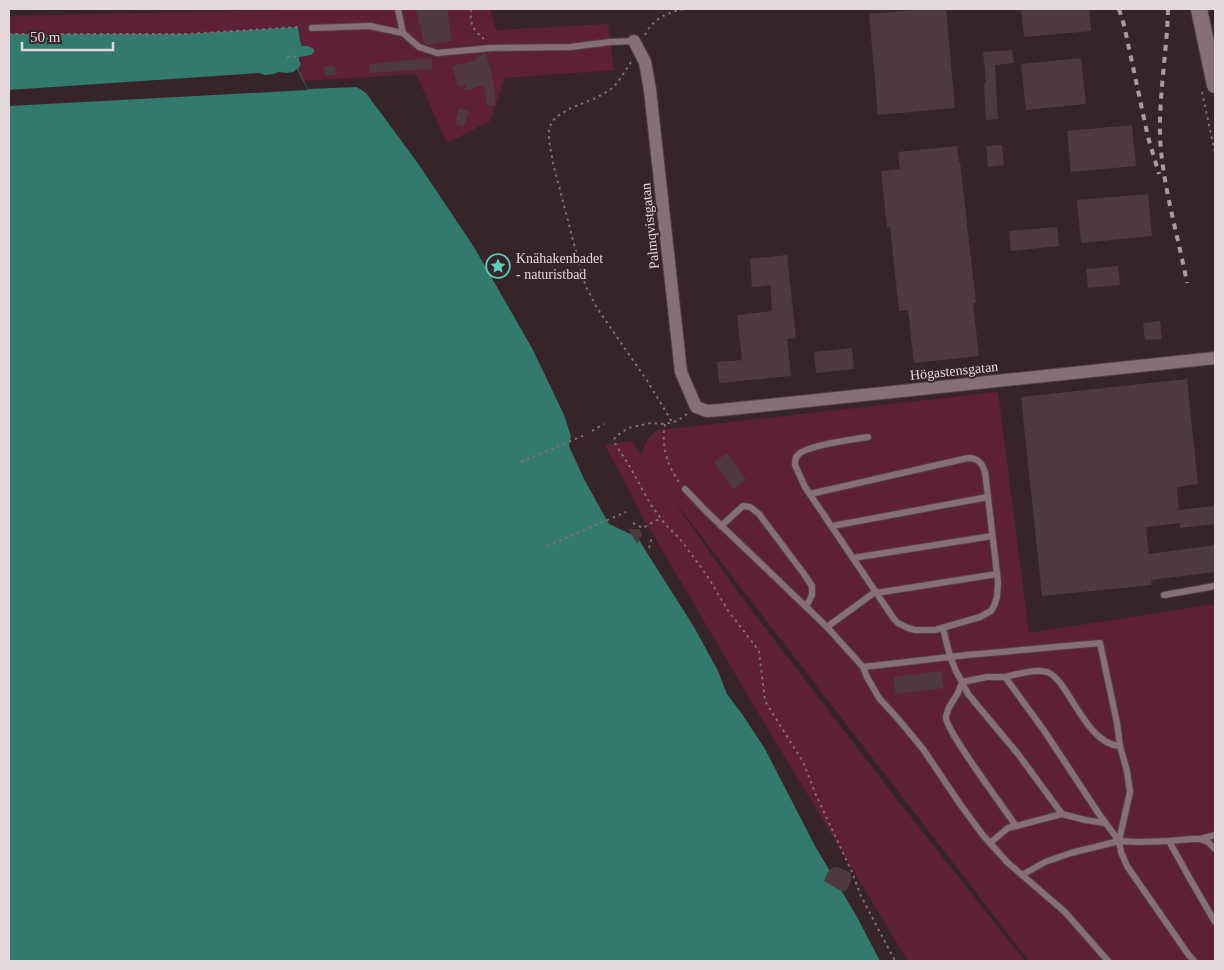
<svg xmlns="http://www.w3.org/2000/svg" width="1224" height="970" viewBox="0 0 1224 970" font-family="Georgia,serif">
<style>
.green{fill:#5e2036}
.water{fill:#317a6c}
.pier{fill:#372429}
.building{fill:#4e393f}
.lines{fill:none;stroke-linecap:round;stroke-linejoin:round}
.service-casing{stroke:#524246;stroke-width:8}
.minor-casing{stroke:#524246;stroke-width:14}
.tertiary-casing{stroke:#524246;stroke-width:18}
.path{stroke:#817074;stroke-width:2;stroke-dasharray:2.5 4;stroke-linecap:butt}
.service{stroke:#866f75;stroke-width:6}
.minor{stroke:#866f75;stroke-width:12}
.tertiary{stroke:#866f75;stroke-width:16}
.rail{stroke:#ab9ca0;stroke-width:4;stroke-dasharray:6 6;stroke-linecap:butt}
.labels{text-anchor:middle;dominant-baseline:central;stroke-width:4;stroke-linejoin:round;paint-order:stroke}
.street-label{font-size:14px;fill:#e5d8db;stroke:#372429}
.poi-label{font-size:14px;fill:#e5d8db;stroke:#372429;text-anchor:start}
</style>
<rect width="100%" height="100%" fill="#372429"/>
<g class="green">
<polygon points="329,9 490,9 496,30 608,24 614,70 505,78 490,121 447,143 416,74 304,81 297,69 302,46 300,41 298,27 185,34 9,34 9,16"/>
<path d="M998,392L1029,633L1215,604V961H1029L668,493L743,599L902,806L1025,961H908L756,709L645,521L605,445L631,441L642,455C644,445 648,434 659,430Z"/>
</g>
<polygon class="water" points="298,27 300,41 302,46 308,46 314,49 314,52 311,55 299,57 299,61 301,64 298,69 308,89 357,87 366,93 417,162 474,247 533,350 564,415 571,436 569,446 584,479 609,524 637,537 694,627 718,671 727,694 742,714 765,749 815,846 857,917 880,961 9,961 9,34 185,34"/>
<polygon class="pier" points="297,69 308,90 9,106 9,90 259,73 265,75 274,74 278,72 286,73 293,72"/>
<g class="building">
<polygon points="416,9 447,9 452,41 428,45 424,43 420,24 419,24"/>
<polygon points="929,9 946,9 955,108 878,115 869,14"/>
<polygon points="1021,9 1089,9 1091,31 1024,37"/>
<polygon points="1012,50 1014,63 995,65 998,119 986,120 984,83 986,83 983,52"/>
<polygon points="486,54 492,74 496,105 487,106 484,85 464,91 466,84 458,86 452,66 476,60 475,58"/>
<polygon points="431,58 433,69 370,73 369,64"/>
<polygon points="1081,58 1086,104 1026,110 1021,64"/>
<polygon points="335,66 336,75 325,76 324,67"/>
<polygon points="459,108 469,111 464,126 455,124"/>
<polygon points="1132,125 1136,166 1071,172 1067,131"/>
<polygon points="1002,145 1004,165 988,167 986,146"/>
<polygon points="957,146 959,162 960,162 976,303 973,303 979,356 914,363 908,310 899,311 890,227 887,227 881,171 900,169 898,152"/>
<polygon points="1148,194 1152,236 1081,243 1077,200"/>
<polygon points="1057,227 1059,246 1011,251 1009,231"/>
<polygon points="787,255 796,338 787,339 791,376 719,383 717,362 742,360 737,315 772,311 770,285 752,287 750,259"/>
<polygon points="1118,266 1120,285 1088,288 1086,269"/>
<polygon points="1160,321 1162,339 1145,340 1143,323"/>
<polygon points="852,348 854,369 816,373 814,352"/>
<polygon points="1187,379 1198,484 1177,487 1179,510 1215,506 1215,524 1180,528 1180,523 1146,527 1149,554 1215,545 1215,572 1151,580 1152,585 1042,596 1021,397"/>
<polygon points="727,453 746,480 733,489 714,462"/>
<polygon points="628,529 639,529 642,534 637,544"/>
<polygon points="941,671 944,688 896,694 893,677"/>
<polygon points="833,867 837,867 845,870 850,873 852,877 849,886 844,892 839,890 824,881 828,872"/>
</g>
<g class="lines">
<g class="service-casing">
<g id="service">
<polyline points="398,9 403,33 419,47 437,53 491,48 570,47 610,42 634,41"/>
<polyline points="312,28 370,26 403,33"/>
<polyline points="685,489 707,512 827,627 863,667 867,677 879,698 899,720 923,749 960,804 982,834 1007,862 1065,912 1108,961"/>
<path d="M810,494L968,458C978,458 982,463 985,472L998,582L997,597L994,606L991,611L980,617L935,630H915L908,628L898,623L894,619L805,487L795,465C795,461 795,457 799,454C807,446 854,439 868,437"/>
<polyline points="721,526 743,506 750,507 759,514 804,574 812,586 812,595 806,607"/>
<polyline points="832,526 988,497"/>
<polyline points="853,558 992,536"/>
<polyline points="876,593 997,574"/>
<polyline points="1164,595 1215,586"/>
<polyline points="827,627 875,592"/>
<path d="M943,628C948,649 951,665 962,682C960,687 959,692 956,696C952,703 947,708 946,717C945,730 1005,809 1016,826L1062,814"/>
<polyline points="863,667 967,655 1100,643 1117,723 1120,746 1127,771 1130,792 1119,841 1121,852 1127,866 1188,954 1194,961"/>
<path d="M1005,677C1017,674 1034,669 1047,672C1053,674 1057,679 1061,684C1076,704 1093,745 1120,746"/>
<polyline points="1105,823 1085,820 1062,814 1018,754 968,694 962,682 987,677 1005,677 1043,729 1099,814 1119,841"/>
<polyline points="1200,839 1215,835"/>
<polyline points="1169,841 1190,879 1215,922"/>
<polyline points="990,843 1008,828 1016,826"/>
<polyline points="1022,875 1045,862 1071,853 1119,841 1138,842 1169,841 1192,839 1200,839 1208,842 1215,849"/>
</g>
</g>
<g class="minor-casing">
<polyline id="minor" points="634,41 645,62 650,90 681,372 696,407 707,411 721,410 1215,358"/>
</g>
<g class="tertiary-casing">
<polyline id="tertiary" points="1199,9 1215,85"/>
</g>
<g class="path">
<path d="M471,9C470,24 472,29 484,39"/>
<polyline points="9,34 185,34 298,27"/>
<path d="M645,35C653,18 667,13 684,9"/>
<polyline points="287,57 299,56"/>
<polyline points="631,62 618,82 610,90 596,98 571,108 559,115 552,121 549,129 549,140 553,163 580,267 586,287 597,308 648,382 672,422"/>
<polyline points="1202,92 1215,153"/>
<polyline points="687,414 677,421 665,424 651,423 628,428 615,437 614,442 630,467 651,505 665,524 680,539 706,574 729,612 759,651 765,701 803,762 816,795 852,872 861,896 895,961"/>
<path d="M665,424C661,445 667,465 679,482"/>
<polyline points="592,431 604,424"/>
<polyline points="521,462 587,434"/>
<polyline points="633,523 643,528 661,518"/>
<polyline points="547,546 626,512"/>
<polyline points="649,548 652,537"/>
</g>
<use href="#service" class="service"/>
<use href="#minor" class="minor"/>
<use href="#tertiary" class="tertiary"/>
<g class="rail">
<polyline points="1119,9 1124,25 1148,137 1159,174"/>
<path d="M1168,9C1167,51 1159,93 1160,136C1162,184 1178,235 1187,283"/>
</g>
</g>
<defs>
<g id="sight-ring" transform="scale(1.25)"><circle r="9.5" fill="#372429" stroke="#5dceb9" stroke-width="1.5"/><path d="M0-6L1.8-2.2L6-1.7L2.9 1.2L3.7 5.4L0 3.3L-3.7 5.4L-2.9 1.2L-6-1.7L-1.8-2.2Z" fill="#5dceb9"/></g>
</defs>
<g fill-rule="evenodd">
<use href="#sight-ring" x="498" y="266"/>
</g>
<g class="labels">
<g class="street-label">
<text transform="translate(650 226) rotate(-96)">Palmqvistgatan</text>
<text transform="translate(954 371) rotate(-6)">Högastensgatan</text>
</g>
<g class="poi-label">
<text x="516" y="258">Knähakenbadet<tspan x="516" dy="16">- naturistbad</tspan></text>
</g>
</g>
<rect width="1224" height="970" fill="none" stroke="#e5d8db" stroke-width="20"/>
<path d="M22 42v8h91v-8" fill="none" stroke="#e5d8db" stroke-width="2.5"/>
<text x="30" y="42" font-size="15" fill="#e5d8db" stroke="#372429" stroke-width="4" paint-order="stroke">50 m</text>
</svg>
